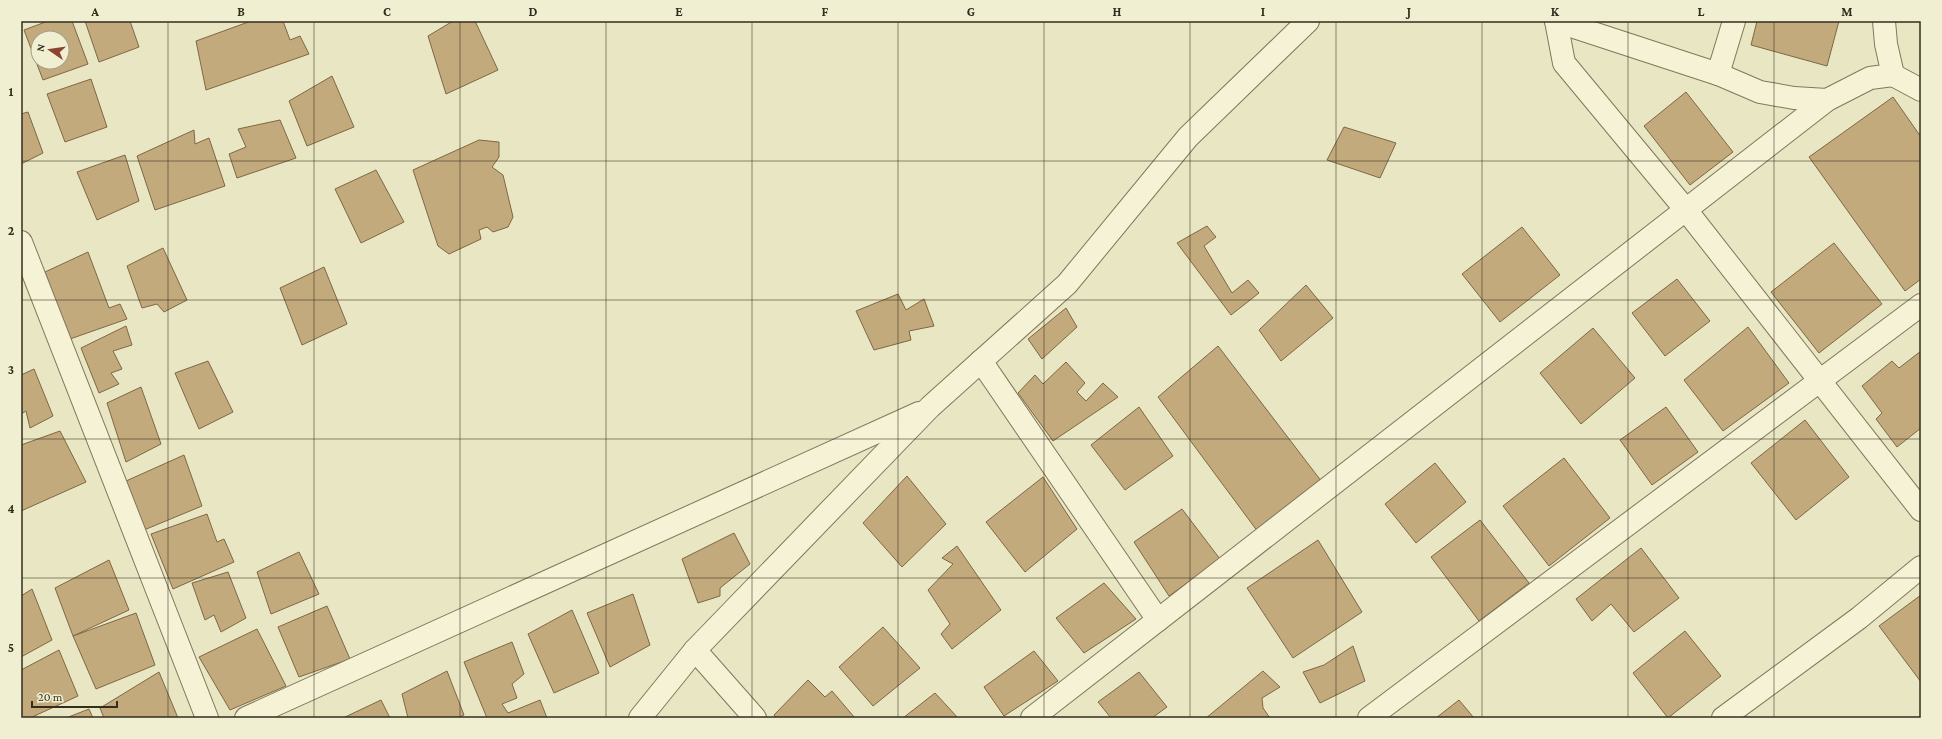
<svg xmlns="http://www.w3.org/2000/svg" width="1942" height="739" viewBox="0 0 1942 739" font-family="'Crimson Pro',serif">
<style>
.building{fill:#c3aa7d;stroke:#7e6844;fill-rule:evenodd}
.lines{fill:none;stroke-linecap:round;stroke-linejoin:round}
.minor-casing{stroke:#81785c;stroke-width:24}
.minor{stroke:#f5f2d5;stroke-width:22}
.grid{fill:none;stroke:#332d1e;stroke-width:1;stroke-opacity:0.55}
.neatline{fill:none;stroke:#332d1e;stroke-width:1.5}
.grid-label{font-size:13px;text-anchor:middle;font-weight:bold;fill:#332d1e}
</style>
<rect width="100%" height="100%" fill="#e9e6c3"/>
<g class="building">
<path d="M48,21H72L88,64L43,80L24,30ZM38,38H62V62H38Z"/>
<polygon points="85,21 130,21 139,47 99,62"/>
<polygon points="251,21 283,21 290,40 300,36 309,54 206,90 196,41"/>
<polygon points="453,21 475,21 498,70 446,94 428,36"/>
<polygon points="1757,21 1839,21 1827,66 1751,45"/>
<polygon points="332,76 354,127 307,146 289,101"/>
<polygon points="91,79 107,127 65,142 47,94"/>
<polygon points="1686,92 1733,152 1690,185 1644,126"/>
<polygon points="1893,97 1921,137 1921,279 1905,291 1809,157"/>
<polygon points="28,112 43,153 21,164 21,114"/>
<polygon points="280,120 296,158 237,178 229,154 246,147 238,129"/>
<polygon points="1344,127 1396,143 1380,178 1327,160"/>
<polygon points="194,130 195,144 209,138 225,186 155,210 137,156"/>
<polygon points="479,140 499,142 499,157 492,167 503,175 513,217 508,227 493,232 487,227 479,230 481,239 449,254 438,246 413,170"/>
<polygon points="125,155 139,201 97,220 77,172"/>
<polygon points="376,170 404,222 361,243 335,189"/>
<polygon points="1207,226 1216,237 1204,246 1232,293 1248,280 1259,293 1231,315 1177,243"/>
<polygon points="1522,227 1560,275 1500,322 1462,274"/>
<polygon points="1834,243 1882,304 1819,353 1771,292"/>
<polygon points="163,248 187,300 164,312 157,304 142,308 127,266"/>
<polygon points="88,252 109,308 120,304 127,319 70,339 45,272"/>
<polygon points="324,267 347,324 302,345 280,288"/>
<polygon points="1677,279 1710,321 1665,356 1632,313"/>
<polygon points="1306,285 1333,318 1281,361 1259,330"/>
<polygon points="898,294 906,310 924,299 934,326 909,331 911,340 874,350 856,311"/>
<polygon points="1066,308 1077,327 1042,359 1028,339"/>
<polygon points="126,326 132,345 113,351 122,369 111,373 119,384 99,393 81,348"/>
<polygon points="1748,327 1789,383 1723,431 1684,380"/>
<polygon points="1593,328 1635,378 1581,424 1540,373"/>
<polygon points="1218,346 1322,482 1261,536 1158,397"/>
<polygon points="1921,351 1921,428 1897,447 1876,419 1882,413 1862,386 1892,361 1899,368"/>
<polygon points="208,361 233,412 199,429 175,373"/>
<polygon points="1066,362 1085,383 1077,392 1086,401 1103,383 1118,397 1053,441 1018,393 1035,375 1043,384"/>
<polygon points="34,369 53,416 30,428 26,411 21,414 21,375"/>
<polygon points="141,387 161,444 126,462 107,403"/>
<polygon points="1139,407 1173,456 1125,490 1091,445"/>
<polygon points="1666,407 1698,452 1652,485 1620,440"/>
<polygon points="1805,420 1849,477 1796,520 1751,463"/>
<polygon points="60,431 86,482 21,511 21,445"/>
<polygon points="184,455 202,506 144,530 126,481"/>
<polygon points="1564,458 1610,518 1549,566 1503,506"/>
<polygon points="1435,463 1466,502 1416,543 1385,504"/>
<polygon points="907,476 946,524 902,567 863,523"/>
<polygon points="1043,477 1077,529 1025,572 986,522"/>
<polygon points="1182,509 1220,559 1169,596 1134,542"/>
<polygon points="207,514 217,542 224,539 234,562 173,589 151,534"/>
<polygon points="1480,520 1529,583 1479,621 1431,557"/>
<polygon points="734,533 750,564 720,588 720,596 698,603 682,559"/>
<polygon points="1318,540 1362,612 1293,658 1247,588"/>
<polygon points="957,546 1001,610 952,649 941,634 950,624 928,590 953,564 942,558"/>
<polygon points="1641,548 1679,598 1634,632 1611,604 1592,621 1576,599"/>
<polygon points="299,552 319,594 271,614 257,572"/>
<polygon points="109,560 129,610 73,636 55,588"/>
<polygon points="228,572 246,618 221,632 214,615 205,620 192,583"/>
<polygon points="1104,583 1136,619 1084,653 1056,618"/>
<polygon points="32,589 52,640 21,657 21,596"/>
<polygon points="633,594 650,645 610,667 587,613"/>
<polygon points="1921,595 1921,682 1879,626"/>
<polygon points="327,606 350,659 299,677 278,627"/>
<polygon points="572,610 599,673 554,693 528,634"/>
<polygon points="136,613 155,665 96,689 73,636"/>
<polygon points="883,627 920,668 873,706 839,667"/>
<polygon points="257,629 286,686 230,710 199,657"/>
<polygon points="1685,631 1721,676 1668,718 1633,673"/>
<polygon points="512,642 524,674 512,684 517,698 502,704 508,713 540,700 547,718 487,718 464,662"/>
<polygon points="1353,646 1365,681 1320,703 1303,672 1324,665"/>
<polygon points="59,650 78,696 30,718 21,718 21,670"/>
<polygon points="1034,651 1058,681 1004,716 984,687"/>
<polygon points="447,671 464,715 457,718 408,718 402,694"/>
<polygon points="1263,671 1280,687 1262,698 1263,708 1270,718 1206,718"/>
<polygon points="159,672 178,718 104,718 100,708"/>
<polygon points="1139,672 1167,707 1152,718 1111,718 1098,702"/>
<polygon points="808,680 825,697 832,691 855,718 776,718 774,715"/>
<polygon points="935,693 958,718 903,718"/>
<polygon points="381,700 390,718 343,718"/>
<polygon points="1459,700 1474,718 1436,718"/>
<polygon points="89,709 93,718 66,718"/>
</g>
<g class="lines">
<g class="minor-casing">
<g id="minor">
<polyline points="1556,21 1564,63 1686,210 1921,510"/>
<polyline points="1556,21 1718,74 1760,92 1794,98 1827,100"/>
<polyline points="1718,74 1734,21"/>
<polyline points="1893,75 1921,90"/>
<polyline points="21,242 207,718"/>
<polyline points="981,361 1158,620"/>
<polyline points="695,650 755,718"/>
<polyline points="246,718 919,413"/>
<polyline points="640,718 695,650 930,407 1067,284 1188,137 1308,21"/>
<polyline points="1032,718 1827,100 1870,78 1893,75 1886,44 1884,21"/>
<polyline points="1369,718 1921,305"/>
<polyline points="1723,718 1859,618 1921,567"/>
</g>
</g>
<use href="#minor" class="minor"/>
</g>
<path class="grid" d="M168,21V718M314,21V718M460,21V718M606,21V718M752,21V718M898,21V718M1044,21V718M1190,21V718M1336,21V718M1482,21V718M1628,21V718M1774,21V718M21,161H1921M21,300H1921M21,439H1921M21,578H1921"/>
<rect width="1942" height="739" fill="none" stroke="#f1efd2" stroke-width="44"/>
<g transform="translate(50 50) rotate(283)"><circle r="19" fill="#f1efd2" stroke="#a5a18a"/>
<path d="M0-3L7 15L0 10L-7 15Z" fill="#8a4532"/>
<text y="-6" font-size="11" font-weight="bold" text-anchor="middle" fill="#332d1e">N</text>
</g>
<path d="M32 701v6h85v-6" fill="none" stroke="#332d1e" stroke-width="2"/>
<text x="38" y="701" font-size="12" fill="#332d1e" stroke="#f1efd2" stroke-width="3" paint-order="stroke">20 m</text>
<rect x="22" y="22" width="1898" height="695" class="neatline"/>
<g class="grid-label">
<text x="95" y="16">A</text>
<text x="241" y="16">B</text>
<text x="387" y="16">C</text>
<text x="533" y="16">D</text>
<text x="679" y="16">E</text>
<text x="825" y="16">F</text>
<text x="971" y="16">G</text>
<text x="1117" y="16">H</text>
<text x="1263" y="16">I</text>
<text x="1409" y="16">J</text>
<text x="1555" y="16">K</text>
<text x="1701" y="16">L</text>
<text x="1847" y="16">M</text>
<text x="11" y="96">1</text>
<text x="11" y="235">2</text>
<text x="11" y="374">3</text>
<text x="11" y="513">4</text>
<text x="11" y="652">5</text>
</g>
</svg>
